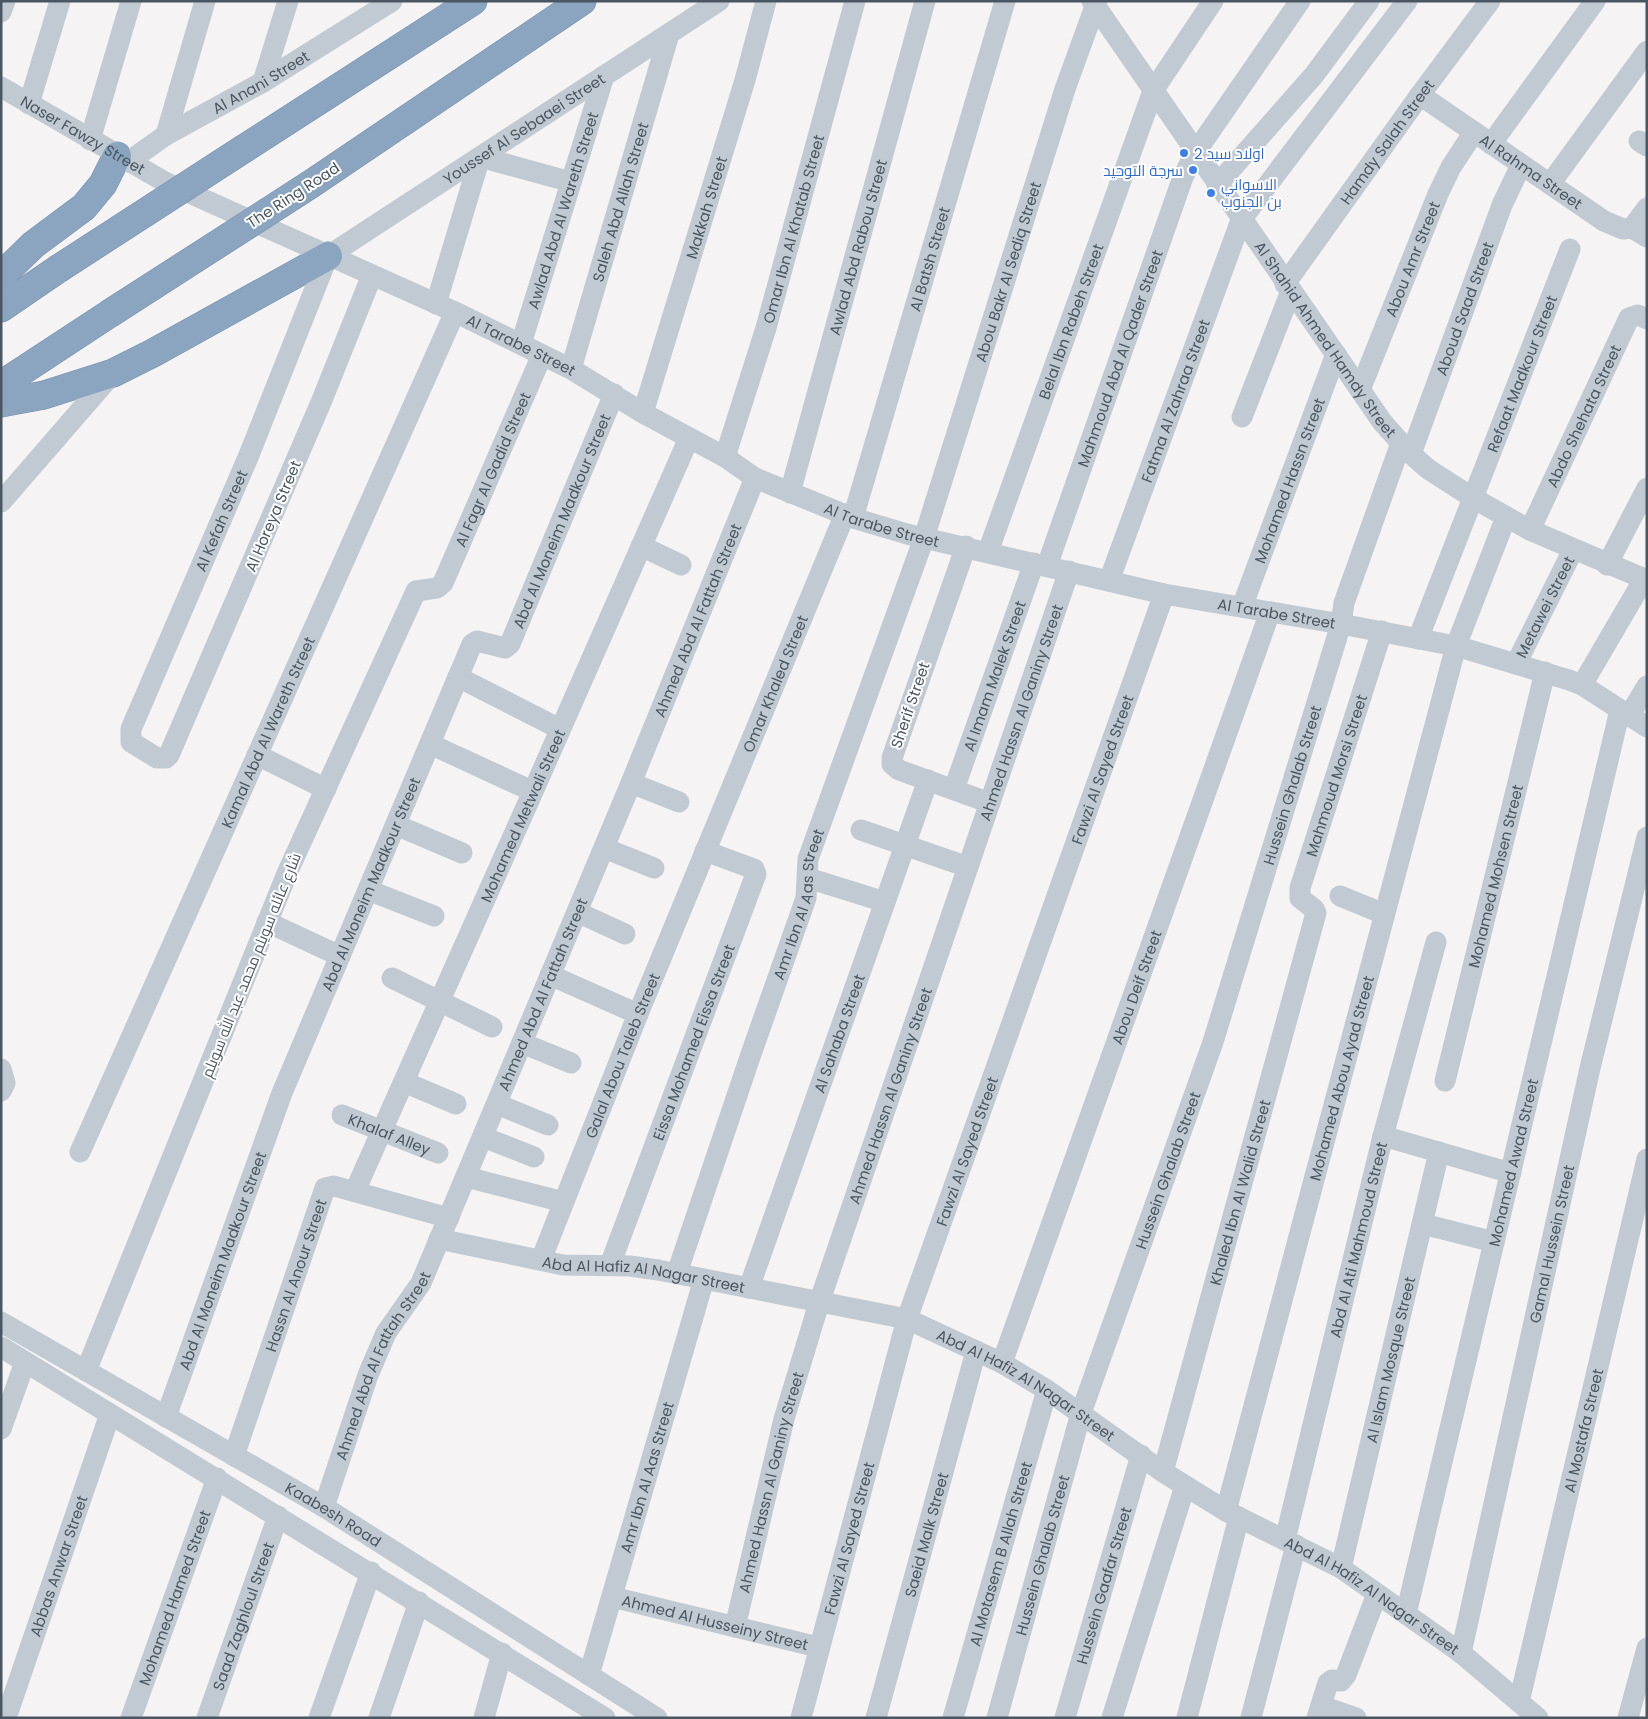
<svg xmlns="http://www.w3.org/2000/svg" width="1648" height="1719" viewBox="0 0 1648 1719" font-family="Poppins,Cairo,sans-serif">
<style>
.lines{fill:none;stroke-linecap:round;stroke-linejoin:round}
.highway-casing{stroke:#7690ad;stroke-width:29}
.minor{stroke:#c1cad2;stroke-width:21}
.highway{stroke:#8ba5c1;stroke-width:28}
.highway-bridge-casing{stroke:#7690ad;stroke-width:29;stroke-linecap:butt}
.highway-bridge{stroke:#8ba5c1;stroke-width:28}
.shop-dot{fill:#3f7fe0;stroke:#fff;stroke-width:2}
.labels{text-anchor:middle;dominant-baseline:central;stroke-width:4;stroke-linejoin:round;paint-order:stroke}
.street-label{font-size:15px;fill:#4a5661;stroke:#fff}
.shop-label{font-size:15px;fill:#366cbe;stroke:#fff;text-anchor:start}
</style>
<rect width="100%" height="100%" fill="#f5f3f3"/>
<g class="lines">
<g class="highway-casing">
<g id="highway">
<polyline points="245,148 473,1"/>
<polyline points="311,184 582,1"/>
<polyline points="1,276 33,245 84,207 103,184 117,156"/>
<polyline points="1,308 58,269"/>
<polyline points="1,385 109,314"/>
<polyline points="1,403 44,395 113,373 153,353 328,256"/>
</g>
</g>
<g class="minor">
<path id="s1" d="M1092,1L1383,423L1411,454L1428,469L1473,498L1530,530L1647,580"/>
<polyline points="1,12 5,1"/>
<polyline points="263,82 288,1"/>
<path id="s2" d="M1,87L165,182L455,312L571,369L643,413L725,457L755,478L853,518L907,534L1164,594L1341,624L1456,646L1569,680L1582,685L1647,727"/>
<path id="s3" d="M1420,95L1604,221L1623,229L1632,228L1647,237"/>
<polyline points="29,104 60,1"/>
<polyline points="166,135 205,1"/>
<polyline points="90,140 131,1"/>
<polyline points="1639,141 1647,146"/>
<polyline points="1491,144 1595,1"/>
<path id="s4" d="M128,162L166,135L263,82L392,1"/>
<polyline points="1550,184 1647,51"/>
<polyline points="1217,185 1314,75 1369,1"/>
<polyline points="1632,228 1647,208"/>
<path id="s5" d="M372,275L322,400L169,755L166,758H157L131,742V729L249,455L328,256L719,1"/>
<path id="s6" d="M1285,284L1420,95L1490,1"/>
<polyline points="436,304 480,157 571,182"/>
<path id="s7" d="M521,344L604,76"/>
<path id="s8" d="M571,369L669,34"/>
<path id="s9" d="M1360,390L1438,194L1451,167L1474,132"/>
<path id="s10" d="M643,413L745,80L766,1"/>
<polyline points="1242,417 1291,291"/>
<path id="s11" d="M1411,454L1502,205L1521,165"/>
<path id="s12" d="M725,457L766,328L855,1"/>
<path id="s13" d="M790,493L925,1"/>
<polyline points="1,502 113,373"/>
<path id="s14" d="M853,518L1005,1"/>
<path id="s15" d="M1530,530L1629,318L1638,315L1647,319"/>
<polyline points="641,546 681,565"/>
<polyline points="966,546 892,758 892,764 899,770 990,803"/>
<path id="s16" d="M988,552L1153,91L1213,1"/>
<polyline points="1607,565 1647,488"/>
<path id="s17" d="M1047,566L1183,177L1195,153L1300,1"/>
<path id="s18" d="M1109,581L1241,220L1407,1"/>
<path id="s19" d="M1242,607L1336,354"/>
<path id="s20" d="M1418,639L1570,249"/>
<path id="s21" d="M1516,664L1573,550"/>
<polyline points="458,677 560,729"/>
<polyline points="1582,685 1644,579"/>
<polyline points="1629,716 1647,686"/>
<polyline points="430,744 532,791"/>
<polyline points="257,755 326,789"/>
<polyline points="631,783 679,802"/>
<path id="s22" d="M954,789L1034,563"/>
<polyline points="396,825 462,853"/>
<polyline points="861,830 968,867"/>
<polyline points="604,848 654,868"/>
<polyline points="808,878 885,902"/>
<polyline points="368,890 434,916"/>
<polyline points="1340,896 1384,914"/>
<polyline points="577,912 625,934"/>
<polyline points="267,922 340,956"/>
<polyline points="550,975 638,1014"/>
<polyline points="392,978 492,1027"/>
<polyline points="522,1043 571,1063"/>
<polyline points="1,1069 5,1083 1,1091"/>
<path id="s23" d="M1445,1081L1545,672"/>
<polyline points="404,1082 456,1104"/>
<polyline points="497,1104 548,1125"/>
<path id="s24" d="M342,1115L438,1153"/>
<polyline points="1383,1136 1511,1173"/>
<polyline points="483,1137 534,1157"/>
<path id="s25" d="M80,1152L455,312"/>
<polyline points="466,1177 564,1202"/>
<path id="s26" d="M355,1191C468,941 578,689 689,438"/>
<polyline points="1423,1224 1494,1242"/>
<path id="s27" d="M439,1239L563,1265L630,1266L658,1270L907,1319L1002,1363L1047,1390L1163,1472L1226,1511L1341,1568L1461,1653L1538,1718"/>
<path id="s28" d="M541,1260L638,1014L845,514"/>
<path id="s29" d="M610,1265L756,874L754,869L705,851"/>
<path id="s30" d="M677,1273L751,1054L806,898L808,859L924,538L1065,89L1097,1"/>
<path id="s31" d="M749,1288L928,780"/>
<path id="s32" d="M1,1322L324,1507L657,1718"/>
<polyline points="1,1347 605,1718"/>
<path id="s33" d="M1002,1363L1270,612"/>
<path id="s34" d="M86,1371L288,871L416,591L437,588L443,583L542,355"/>
<path id="s35" d="M166,1417L282,1093L472,644L477,641L505,648L510,644L614,394"/>
<polyline points="1,1429 25,1362"/>
<path id="s36" d="M234,1456L325,1188L334,1186L449,1218"/>
<path id="s37" d="M1163,1472L1316,913L1314,909L1300,898V888L1382,631"/>
<path id="s38" d="M324,1507L368,1375L386,1333L421,1283L631,783L755,478"/>
<path id="s39" d="M1226,1511L1456,646L1506,517"/>
<path id="s40" d="M1285,1540L1383,1136L1436,942"/>
<path id="s41" d="M1341,1568L1439,1152"/>
<path id="s42" d="M612,1597L818,1647"/>
<path id="s43" d="M1406,1614L1620,710"/>
<path id="s44" d="M735,1627L784,1419L819,1303L1069,571"/>
<path id="s45" d="M1461,1653L1590,1068L1647,837"/>
<path id="s46" d="M589,1675L704,1279"/>
<path id="s47" d="M1519,1702L1647,1159"/>
<polyline points="1321,1706 1356,1718"/>
<path id="s48" d="M6,1718L110,1414"/>
<path id="s49" d="M131,1718L217,1478"/>
<path id="s50" d="M207,1718L278,1516"/>
<polyline points="319,1718 371,1572"/>
<polyline points="379,1718 419,1602"/>
<polyline points="484,1718 502,1653"/>
<path id="s51" d="M801,1718L907,1319L1164,594"/>
<path id="s52" d="M876,1718L976,1351"/>
<path id="s53" d="M953,1718L1047,1390"/>
<path id="s54" d="M997,1718L1081,1413L1213,1042L1341,624L1344,603L1401,443"/>
<path id="s55" d="M1065,1718L1141,1455"/>
<polyline points="1112,1718 1185,1486"/>
<polyline points="1187,1718 1239,1517"/>
<polyline points="1251,1718 1296,1545"/>
<polyline points="1317,1718 1328,1683 1332,1680 1341,1681 1346,1675 1377,1594"/>
<polyline points="1628,1718 1647,1648"/>
</g>
<use href="#highway" class="highway"/>
<g class="highway-bridge-casing">
<g id="highway-bridge">
<polyline points="58,269 245,148"/>
<polyline points="109,314 311,184"/>
</g>
</g>
<use href="#highway-bridge" class="highway-bridge"/>
</g>
<g class="shop-dot">
<circle cx="1184" cy="153" r="5"/>
<circle cx="1193" cy="170" r="5"/>
<circle cx="1211" cy="193" r="5"/>
</g>
<g class="labels">
<g class="street-label">
<text stroke="none"><textPath href="#s4" startOffset="155">Al Anani Street</textPath></text>
<text stroke="none"><textPath href="#s5" startOffset="1324">Youssef Al Sebaaei Street</textPath></text>
<text stroke="none"><textPath href="#s2" startOffset="95">Naser Fawzy Street</textPath></text>
<text stroke="none"><textPath href="#s6" startOffset="175">Hamdy Salah Street</textPath></text>
<text stroke="none"><textPath href="#s3" startOffset="135">Al Rahma Street</textPath></text>
<text transform="translate(293 195) rotate(-33)">The Ring Road</text>
<text stroke="none"><textPath href="#s8" startOffset="174">Saleh Abd Allah Street</textPath></text>
<text stroke="none"><textPath href="#s10" startOffset="215">Makkah Street</textPath></text>
<text stroke="none"><textPath href="#s7" startOffset="140">Awlad Abd Al Wareth Street</textPath></text>
<text stroke="none"><textPath href="#s12" startOffset="238">Omar Ibn Al Khatab Street</textPath></text>
<text stroke="none"><textPath href="#s13" startOffset="255">Awlad Abd Rabou Street</textPath></text>
<text stroke="none"><textPath href="#s14" startOffset="270">Al Batsh Street</textPath></text>
<text stroke="none"><textPath href="#s9" startOffset="141">Abou Amr Street</textPath></text>
<text stroke="none"><textPath href="#s30" startOffset="1056">Abou Bakr Al Sediq Street</textPath></text>
<text stroke="none"><textPath href="#s11" startOffset="155">Aboud Saad Street</textPath></text>
<text stroke="none"><textPath href="#s16" startOffset="245">Belal Ibn Rabeh Street</textPath></text>
<text stroke="none"><textPath href="#s1" startOffset="411">Al Shahid Ahmed Hamdy Street</textPath></text>
<text stroke="none"><textPath href="#s2" startOffset="581">Al Tarabe Street</textPath></text>
<text stroke="none"><textPath href="#s17" startOffset="220">Mahmoud Abd Al Qader Street</textPath></text>
<text stroke="none"><textPath href="#s20" startOffset="285">Refaat Madkour Street</textPath></text>
<text stroke="none"><textPath href="#s18" startOffset="192">Fatma Al Zahraa Street</textPath></text>
<text stroke="none"><textPath href="#s15" startOffset="126">Abdo Shehata Street</textPath></text>
<text stroke="none"><textPath href="#s34" startOffset="1000">Al Fagr Al Gadid Street</textPath></text>
<text stroke="none"><textPath href="#s19" startOffset="135">Mohamed Hassn Street</textPath></text>
<text transform="translate(273 516) rotate(-67)">Al Horeya Street</text>
<text stroke="none"><textPath href="#s35" startOffset="1006">Abd Al Moneim Madkour Street</textPath></text>
<text stroke="none"><textPath href="#s5" startOffset="805">Al Kefah Street</textPath></text>
<text stroke="none"><textPath href="#s2" startOffset="986">Al Tarabe Street</textPath></text>
<text stroke="none"><textPath href="#s21" startOffset="64">Metawei Street</textPath></text>
<text stroke="none"><textPath href="#s2" startOffset="1391">Al Tarabe Street</textPath></text>
<text stroke="none"><textPath href="#s38" startOffset="964">Ahmed Abd Al Fattah Street</textPath></text>
<text stroke="none"><textPath href="#s22" startOffset="120">Al Imam Malek Street</textPath></text>
<text stroke="none"><textPath href="#s28" startOffset="622">Omar Khaled Street</textPath></text>
<text transform="translate(910 705) rotate(-71)">Sherif Street</text>
<text stroke="none"><textPath href="#s44" startOffset="959">Ahmed Hassn Al Ganiny Street</textPath></text>
<text stroke="none"><textPath href="#s25" startOffset="460">Kamal Abd Al Wareth Street</textPath></text>
<text stroke="none"><textPath href="#s51" startOffset="996">Fawzi Al Sayed Street</textPath></text>
<text stroke="none"><textPath href="#s37" startOffset="730">Mahmoud Morsi Street</textPath></text>
<text stroke="none"><textPath href="#s54" startOffset="979">Hussein Ghalab Street</textPath></text>
<text stroke="none"><textPath href="#s26" startOffset="411">Mohamed Metwali Street</textPath></text>
<text stroke="none"><textPath href="#s23" startOffset="211">Mohamed Mohsen Street</textPath></text>
<text stroke="none"><textPath href="#s35" startOffset="571">Abd Al Moneim Madkour Street</textPath></text>
<text stroke="none"><textPath href="#s30" startOffset="389">Amr Ibn Al Aas Street</textPath></text>
<text transform="translate(251 965) rotate(-68)">شارع عائله سويلم محمد عبد الله سويلم</text>
<text stroke="none"><textPath href="#s33" startOffset="399">Abou Deif Street</textPath></text>
<text stroke="none"><textPath href="#s38" startOffset="559">Ahmed Abd Al Fattah Street</textPath></text>
<text stroke="none"><textPath href="#s31" startOffset="270">Al Sahaba Street</textPath></text>
<text stroke="none"><textPath href="#s29" startOffset="238">Eissa Mohamed Eissa Street</textPath></text>
<text stroke="none"><textPath href="#s28" startOffset="220">Galal Abou Taleb Street</textPath></text>
<text stroke="none"><textPath href="#s39" startOffset="448">Mohamed Abou Ayad Street</textPath></text>
<text stroke="none"><textPath href="#s44" startOffset="554">Ahmed Hassn Al Ganiny Street</textPath></text>
<text stroke="none"><textPath href="#s24" startOffset="51">Khalaf Alley</textPath></text>
<text stroke="none"><textPath href="#s51" startOffset="591">Fawzi Al Sayed Street</textPath></text>
<text stroke="none"><textPath href="#s43" startOffset="464">Mohamed Awad Street</textPath></text>
<text stroke="none"><textPath href="#s54" startOffset="574">Hussein Ghalab Street</textPath></text>
<text stroke="none"><textPath href="#s37" startOffset="290">Khaled Ibn Al Walid Street</textPath></text>
<text stroke="none"><textPath href="#s40" startOffset="309">Abd Al Ati Mahmoud Street</textPath></text>
<text stroke="none"><textPath href="#s45" startOffset="419">Gamal Hussein Street</textPath></text>
<text stroke="none"><textPath href="#s35" startOffset="166">Abd Al Moneim Madkour Street</textPath></text>
<text stroke="none"><textPath href="#s27" startOffset="208">Abd Al Hafiz Al Nagar Street</textPath></text>
<text stroke="none"><textPath href="#s36" startOffset="191">Hassn Al Anour Street</textPath></text>
<text stroke="none"><textPath href="#s41" startOffset="214">Al Islam Mosque Street</textPath></text>
<text stroke="none"><textPath href="#s38" startOffset="154">Ahmed Abd Al Fattah Street</textPath></text>
<text stroke="none"><textPath href="#s27" startOffset="612">Abd Al Hafiz Al Nagar Street</textPath></text>
<text stroke="none"><textPath href="#s47" startOffset="279">Al Mostafa Street</textPath></text>
<text stroke="none"><textPath href="#s46" startOffset="206">Amr Ibn Al Aas Street</textPath></text>
<text stroke="none"><textPath href="#s44" startOffset="149">Ahmed Hassn Al Ganiny Street</textPath></text>
<text stroke="none"><textPath href="#s32" startOffset="384">Kaabesh Road</textPath></text>
<text stroke="none"><textPath href="#s52" startOffset="190">Saeid Malk Street</textPath></text>
<text stroke="none"><textPath href="#s51" startOffset="186">Fawzi Al Sayed Street</textPath></text>
<text stroke="none"><textPath href="#s53" startOffset="171">Al Motasem B Allah Street</textPath></text>
<text stroke="none"><textPath href="#s54" startOffset="169">Hussein Ghalab Street</textPath></text>
<text stroke="none"><textPath href="#s48" startOffset="161">Abbas Anwar Street</textPath></text>
<text stroke="none"><textPath href="#s55" startOffset="138">Hussein Gaafar Street</textPath></text>
<text stroke="none"><textPath href="#s27" startOffset="1018">Abd Al Hafiz Al Nagar Street</textPath></text>
<text stroke="none"><textPath href="#s49" startOffset="128">Mohamed Hamed Street</textPath></text>
<text stroke="none"><textPath href="#s50" startOffset="108">Saad Zaghloul Street</textPath></text>
<text stroke="none"><textPath href="#s42" startOffset="106">Ahmed Al Husseiny Street</textPath></text>
</g>
<g class="shop-label">
<text x="1194" y="153">اولاد سيد 2</text>
<text x="1183" y="170" text-anchor="end">سرجة التوحيد</text>
<text x="1221" y="184">الاسواني<tspan x="1221" dy="17">بن الجنوب</tspan></text>
</g>
</g>
<rect width="1648" height="1719" fill="none" stroke="#4a5661" stroke-width="5"/>
</svg>
